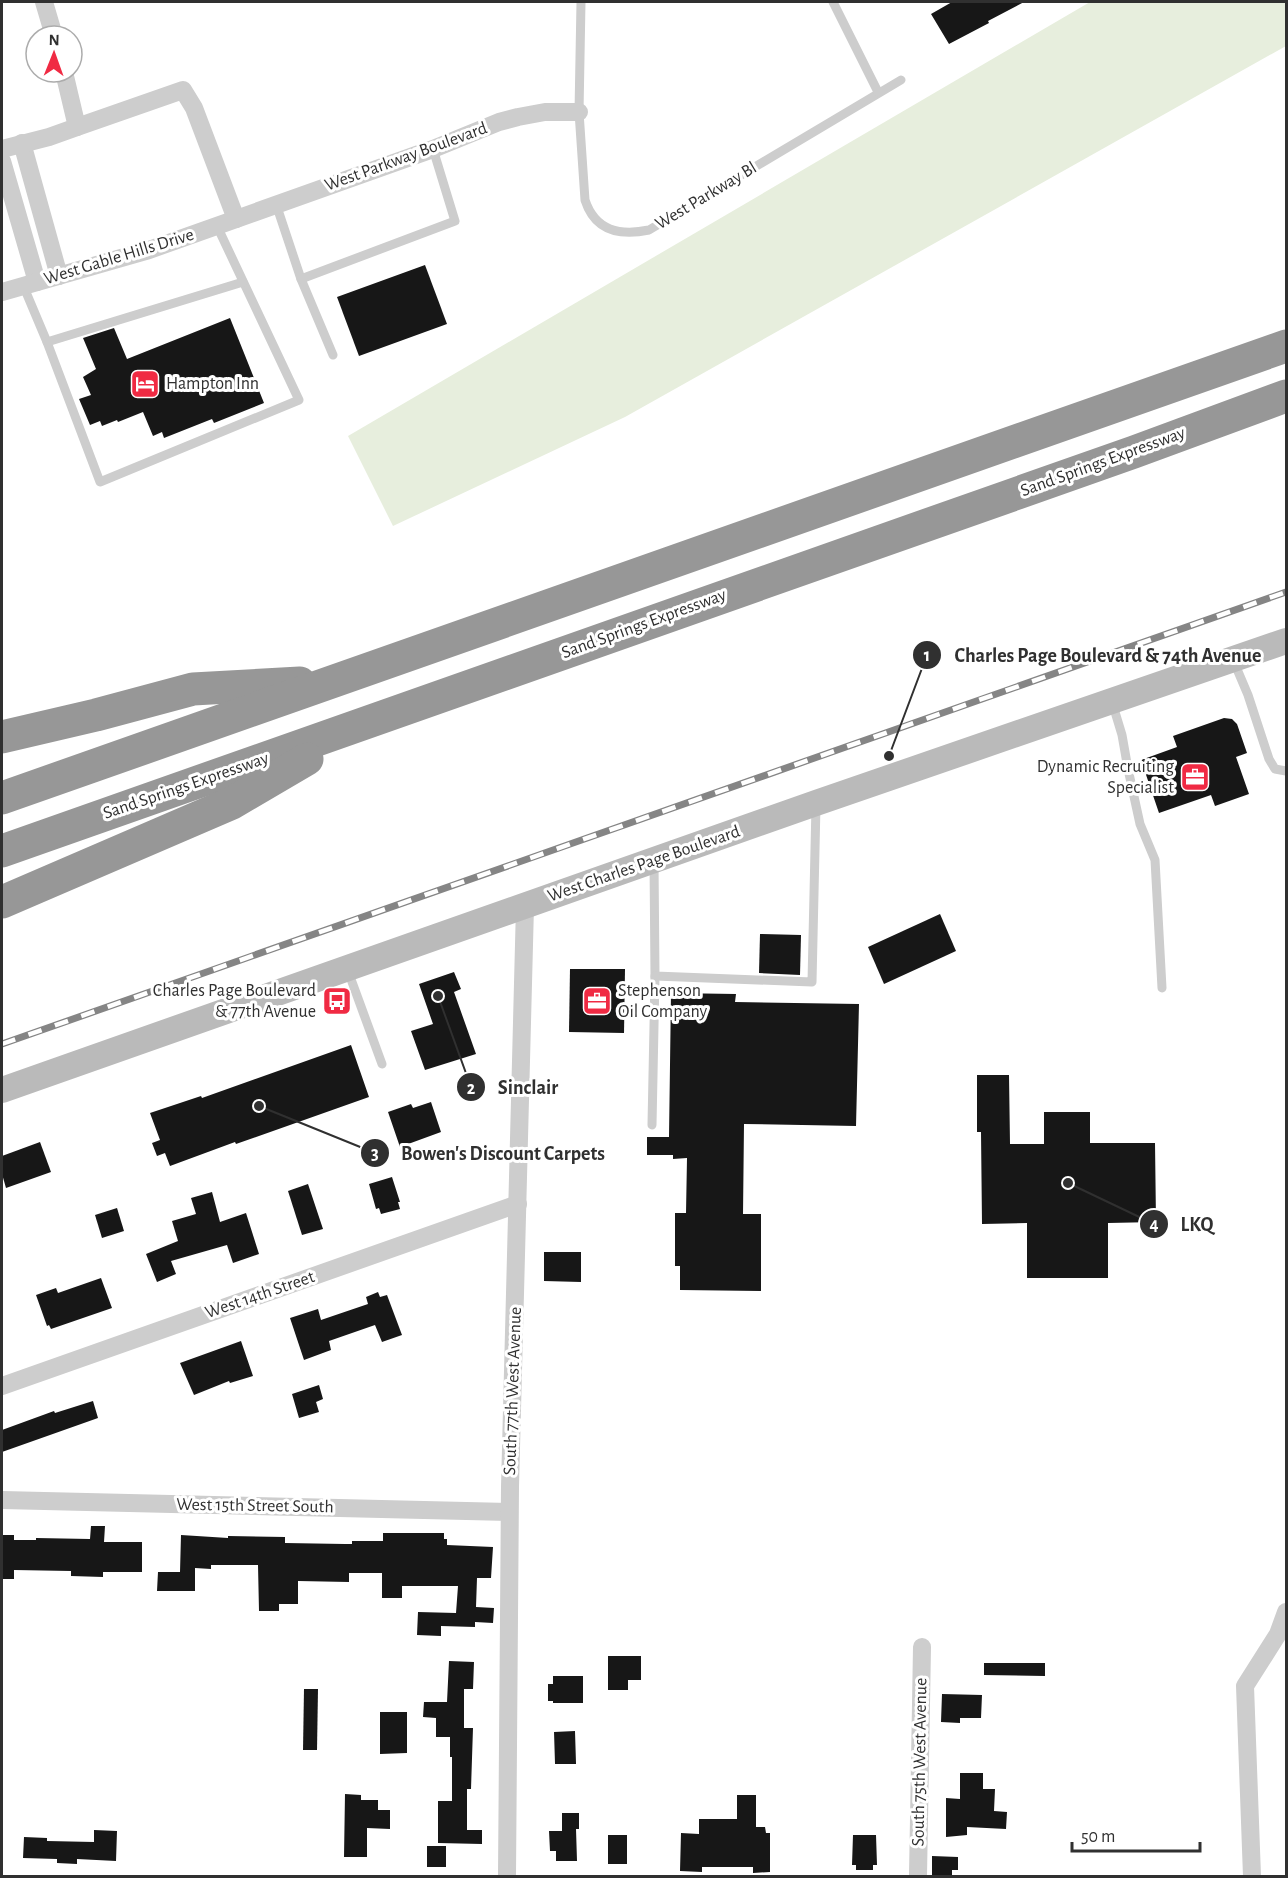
<svg xmlns="http://www.w3.org/2000/svg" width="1288" height="1878" viewBox="0 0 1288 1878" font-family="'Alegreya Sans',sans-serif">
<style>
.green{fill:#e7eedd}
.building{fill:#171717}
.lines{fill:none;stroke-linecap:round;stroke-linejoin:round}
.lane{stroke:#cdcdcd;stroke-width:9}
.street{stroke:#cdcdcd;stroke-width:18}
.secondary{stroke:#bababa;stroke-width:26}
.highway{stroke:#979797;stroke-width:33}
.rail-casing{stroke:#858585;stroke-width:7}
.rail{stroke:#fff;stroke-width:4.5;stroke-dasharray:14;stroke-linecap:butt}
.labels{text-anchor:middle;dominant-baseline:central;stroke-width:6;stroke-linejoin:round;paint-order:stroke}
.street-label{font-size:18px;fill:#303030;stroke:#fff}
.poi-label{font-size:18px;fill:#303030;stroke:#fff;text-anchor:start}
.leader{fill:none;stroke:#303030;stroke-width:2}
.callout-dot{fill:#303030;stroke:#fff;stroke-width:2}
.mark-label{font-size:18px;text-anchor:middle;font-weight:bold;fill:#fff}
.callout-label{font-size:20px;text-anchor:middle;font-weight:bold;fill:#303030;stroke:#fff;stroke-width:6;stroke-linejoin:round;paint-order:stroke}
</style>
<rect width="100%" height="100%" fill="#fff"/>
<polygon class="green" points="1090,2 1286,2 1286,46 625,417 393,526 348,436"/>
<g class="building">
<polygon points="952,2 1024,2 988,21 989,23 949,44 931,14"/>
<polygon points="425,265 447,324 359,356 337,297"/>
<polygon points="230,318 264,403 214,423 212,419 164,438 162,432 153,436 143,412 118,422 117,420 102,426 100,421 90,425 79,399 91,395 83,377 96,369 83,338 114,328 127,359"/>
<polygon points="1224,718 1232,719 1237,724 1247,753 1236,757 1249,794 1215,806 1211,795 1159,813 1141,760 1177,747 1173,736"/>
<polygon points="940,914 956,951 884,984 868,947"/>
<polygon points="760,934 801,935 800,975 759,973"/>
<polygon points="570,969 625,969 624,1033 569,1032"/>
<polygon points="454,972 461,989 454,992 476,1054 425,1070 411,1031 433,1024 419,984"/>
<polygon points="671,993 736,994 735,1002 859,1004 856,1126 744,1124 743,1214 761,1214 761,1291 680,1290 680,1266 675,1266 675,1213 686,1213 687,1158 673,1159 673,1155 647,1155 647,1137 669,1137"/>
<polygon points="351,1045 369,1097 236,1144 235,1142 170,1166 165,1153 157,1156 152,1143 160,1140 150,1113 201,1096 202,1098"/>
<polygon points="977,1075 1009,1075 1010,1144 1044,1144 1044,1112 1090,1112 1090,1143 1155,1143 1156,1222 1108,1223 1108,1278 1027,1278 1027,1223 982,1224 981,1132 977,1132"/>
<polygon points="431,1102 441,1132 400,1147 388,1112 411,1104 413,1108"/>
<polygon points="40,1142 51,1172 6,1188 2,1174 2,1156"/>
<polygon points="392,1177 400,1202 398,1202 400,1209 381,1214 379,1208 376,1209 369,1184"/>
<polygon points="308,1184 323,1229 302,1235 288,1191"/>
<polygon points="212,1192 220,1222 246,1213 259,1254 233,1263 227,1245 171,1261 176,1274 157,1282 146,1254 178,1241 172,1221 196,1214 191,1198"/>
<polygon points="117,1208 124,1231 102,1238 95,1215"/>
<polygon points="544,1252 581,1252 581,1282 544,1281"/>
<polygon points="101,1278 112,1308 51,1329 49,1325 47,1326 36,1295 56,1288 58,1293"/>
<polygon points="378,1292 380,1297 387,1295 402,1335 382,1342 375,1325 329,1341 331,1350 304,1360 290,1318 318,1309 321,1320 368,1304 366,1297"/>
<polygon points="241,1341 253,1376 230,1383 229,1381 194,1395 180,1363"/>
<polygon points="319,1385 323,1399 316,1402 319,1412 299,1418 292,1394"/>
<polygon points="93,1401 98,1418 2,1452 2,1430 54,1411 55,1413"/>
<polygon points="91,1526 105,1526 104,1542 142,1542 142,1572 103,1572 103,1577 71,1576 71,1571 14,1570 14,1579 2,1579 2,1535 14,1535 14,1540 36,1540 36,1538 90,1539"/>
<polygon points="383,1533 444,1533 444,1539 447,1539 447,1545 493,1547 491,1578 477,1578 476,1607 494,1608 493,1623 475,1622 475,1627 441,1626 441,1636 417,1635 418,1612 456,1613 458,1586 402,1586 402,1598 382,1598 382,1573 349,1573 349,1582 298,1581 298,1604 279,1604 279,1611 259,1611 258,1565 211,1565 211,1569 195,1568 195,1591 157,1591 158,1572 180,1572 181,1535 228,1538 228,1536 285,1537 285,1543 345,1544 352,1544 352,1541 383,1541"/>
<polygon points="608,1656 641,1656 641,1680 628,1680 628,1690 608,1690"/>
<polygon points="449,1661 474,1662 473,1689 464,1689 464,1728 473,1728 471,1789 467,1789 467,1830 482,1830 482,1844 438,1843 438,1801 452,1801 452,1757 450,1757 450,1737 436,1737 436,1718 423,1717 424,1702 447,1702"/>
<polygon points="984,1663 1045,1663 1045,1676 984,1675"/>
<polygon points="553,1676 583,1676 583,1703 553,1703 553,1701 548,1701 548,1684 553,1684"/>
<polygon points="304,1689 318,1689 317,1750 303,1750"/>
<polygon points="942,1694 982,1695 981,1718 960,1718 960,1723 941,1722"/>
<polygon points="380,1712 407,1712 407,1753 380,1754"/>
<polygon points="575,1731 576,1764 555,1764 554,1732"/>
<polygon points="960,1773 983,1773 983,1789 995,1789 994,1811 1007,1812 1006,1829 967,1827 967,1835 946,1837 946,1798 960,1799"/>
<polygon points="345,1794 361,1795 361,1800 378,1800 378,1810 390,1810 390,1829 367,1828 367,1857 344,1857"/>
<polygon points="737,1795 756,1795 756,1827 765,1827 766,1833 770,1833 770,1872 753,1873 753,1867 702,1867 702,1872 680,1871 681,1833 699,1834 699,1819 737,1819"/>
<polygon points="562,1813 579,1813 579,1829 576,1829 577,1861 556,1861 556,1851 550,1851 549,1831 562,1831"/>
<polygon points="94,1830 117,1831 116,1861 77,1859 77,1864 57,1863 57,1859 23,1858 24,1837 47,1838 47,1841 94,1842"/>
<rect x="608" y="1835" width="19" height="29"/>
<polygon points="853,1835 876,1835 877,1865 873,1865 873,1870 856,1870 856,1865 852,1865"/>
<rect x="427" y="1846" width="19" height="21"/>
<polygon points="932,1856 958,1857 958,1870 952,1870 952,1876 932,1876"/>
</g>
<g class="lines">
<g class="lane">
<path d="M581,2L579,112L585,200C595,231 620,236 649,230L901,80"/>
<polyline points="833,2 878,92"/>
<polyline points="276,204 301,279 333,355"/>
<polyline points="301,279 455,221 433,149"/>
<polyline points="23,285 47,342 100,482 299,400 217,226"/>
<polyline points="47,342 243,282"/>
<polyline points="1234,662 1248,695 1269,759 1275,769 1286,771"/>
<polyline points="1112,702 1122,735 1128,769 1140,824 1155,860 1162,988"/>
<polyline points="654,861 655,976 812,982 816,805"/>
<polyline points="348,971 382,1064"/>
<polyline points="652,1125 655,976"/>
</g>
<g class="street">
<polyline points="44,2 54,36"/>
<polyline points="77,127 183,90 194,108 236,219"/>
<polyline points="22,143 59,276"/>
<polyline points="2,149 49,137 77,127 64,72"/>
<polyline points="2,161 37,282"/>
<polyline points="2,292 149,250 433,149 499,122 518,117 545,112 579,112"/>
<polyline points="2,1386 518,1204"/>
<polyline points="2,1500 509,1512"/>
<polyline points="507,1876 510,1487 525,906"/>
<polyline points="918,1876 922,1647"/>
<polyline points="1252,1876 1245,1686 1278,1634 1286,1612"/>
</g>
<polyline class="secondary" points="2,1090 816,803 1286,641"/>
<g class="highway">
<polyline points="2,737 96,715 193,689 300,683"/>
<polyline points="2,798 1286,346"/>
<polyline points="2,851 1134,452 1286,396"/>
<polyline points="2,902 232,803 307,759"/>
</g>
<g class="rail-casing">
<polyline id="rail" points="2,1044 1286,592"/>
</g>
<use href="#rail" class="rail"/>
</g>
<defs>
<g id="hotel-square" transform="scale(1.5)"><rect x="-9" y="-9" width="18" height="18" rx="4" fill="#f02a43" stroke="#fff"/><path d="M-6-4.5h1.5V1H6V5H4.5V3h-9V5H-6ZM-4 0a1.8 1.8 0 1 1 3.6 0ZM.5 0V-2.5h3Q6-2.5 6 0Z" fill="#fff"/></g>
<g id="office-square" transform="scale(1.5)"><rect x="-9" y="-9" width="18" height="18" rx="4" fill="#f02a43" stroke="#fff"/><path d="M-6-3h4V-5.5h4V-3h4V5H-6ZM-1-4.5V-3h2v-1.5ZM-6 0V1H6V0Z" fill="#fff"/></g>
<g id="bus-square" transform="scale(1.5)"><rect x="-9" y="-9" width="18" height="18" rx="4" fill="#f02a43" stroke="#fff"/><path d="M-5-6H5V4H4V6H2V4H-2V6H-4V4H-5ZM-3.5-4V0h7V-4ZM-3.5 1.2v1.5H-2V1.2ZM2 1.2v1.5H3.5V1.2Z" fill="#fff"/></g>
</defs>
<g fill-rule="evenodd">
<use href="#hotel-square" x="145" y="384"/>
<use href="#office-square" x="1195" y="777"/>
<use href="#bus-square" x="337" y="1001"/>
<use href="#office-square" x="597" y="1001"/>
</g>
<g class="labels">
<g class="street-label">
<text transform="translate(406 157) rotate(-20)">West Parkway Boulevard</text>
<text transform="translate(706 196) rotate(-31)">West Parkway Bl</text>
<text transform="translate(119 257) rotate(-17)">West Gable Hills Drive</text>
<text transform="translate(1103 462) rotate(-20)">Sand Springs Expressway</text>
<text transform="translate(644 624) rotate(-20)">Sand Springs Expressway</text>
<text transform="translate(186 786) rotate(-19)">Sand Springs Expressway</text>
<text transform="translate(644 864) rotate(-19)">West Charles Page Boulevard</text>
<text transform="translate(260 1295) rotate(-19)">West 14th Street</text>
<text transform="translate(513 1391) rotate(-88)">South 77th West Avenue</text>
<text transform="translate(255 1506) rotate(1)">West 15th Street South</text>
<text transform="translate(920 1762) rotate(-89)">South 75th West Avenue</text>
</g>
<g class="poi-label">
<text x="166" y="384">Hampton Inn</text>
<text x="1174" y="767" text-anchor="end">Dynamic Recruiting<tspan x="1174" dy="21">Specialist</tspan></text>
<text x="316" y="991" text-anchor="end">Charles Page Boulevard<tspan x="316" dy="21">&amp; 77th Avenue</tspan></text>
<text x="618" y="991">Stephenson<tspan x="618" dy="21">Oil Company</tspan></text>
</g>
</g>
<path class="leader" d="M889 756L927 655M438 996L471 1087M259 1106L375 1153M1068 1183L1154 1224"/>
<g class="callout-dot">
<circle cx="889" cy="756" r="6"/>
<circle cx="438" cy="996" r="6"/>
<circle cx="259" cy="1106" r="6"/>
<circle cx="1068" cy="1183" r="6"/>
<circle cx="927" cy="655" r="15"/>
<circle cx="471" cy="1087" r="15"/>
<circle cx="375" cy="1153" r="15"/>
<circle cx="1154" cy="1224" r="15"/>
</g>
<g class="mark-label">
<text x="927" y="661">1</text>
<text x="471" y="1094">2</text>
<text x="375" y="1159">3</text>
<text x="1154" y="1230">4</text>
</g>
<g class="callout-label">
<text x="1108" y="662">Charles Page Boulevard &amp; 74th Avenue</text>
<text x="528" y="1094">Sinclair</text>
<text x="503" y="1160">Bowen's Discount Carpets</text>
<text x="1197" y="1231">LKQ</text>
</g>
<rect width="1288" height="1878" fill="none" stroke="#303030" stroke-width="6"/>
<g transform="translate(54 54) rotate(1)"><circle r="28" fill="#ffffff" stroke="#acacac" stroke-width="1.5"/>
<path d="M0-4.5L10 22L0 15L-10 22Z" fill="#f02a43"/>
<text y="-9" font-size="16" font-weight="bold" text-anchor="middle" fill="#303030">N</text>
</g>
<path d="M1072 1842v9h128v-9" fill="none" stroke="#303030" stroke-width="3"/>
<text x="1081" y="1842" font-size="18" fill="#303030" stroke="#ffffff" stroke-width="4.5" paint-order="stroke">50 m</text>
</svg>
